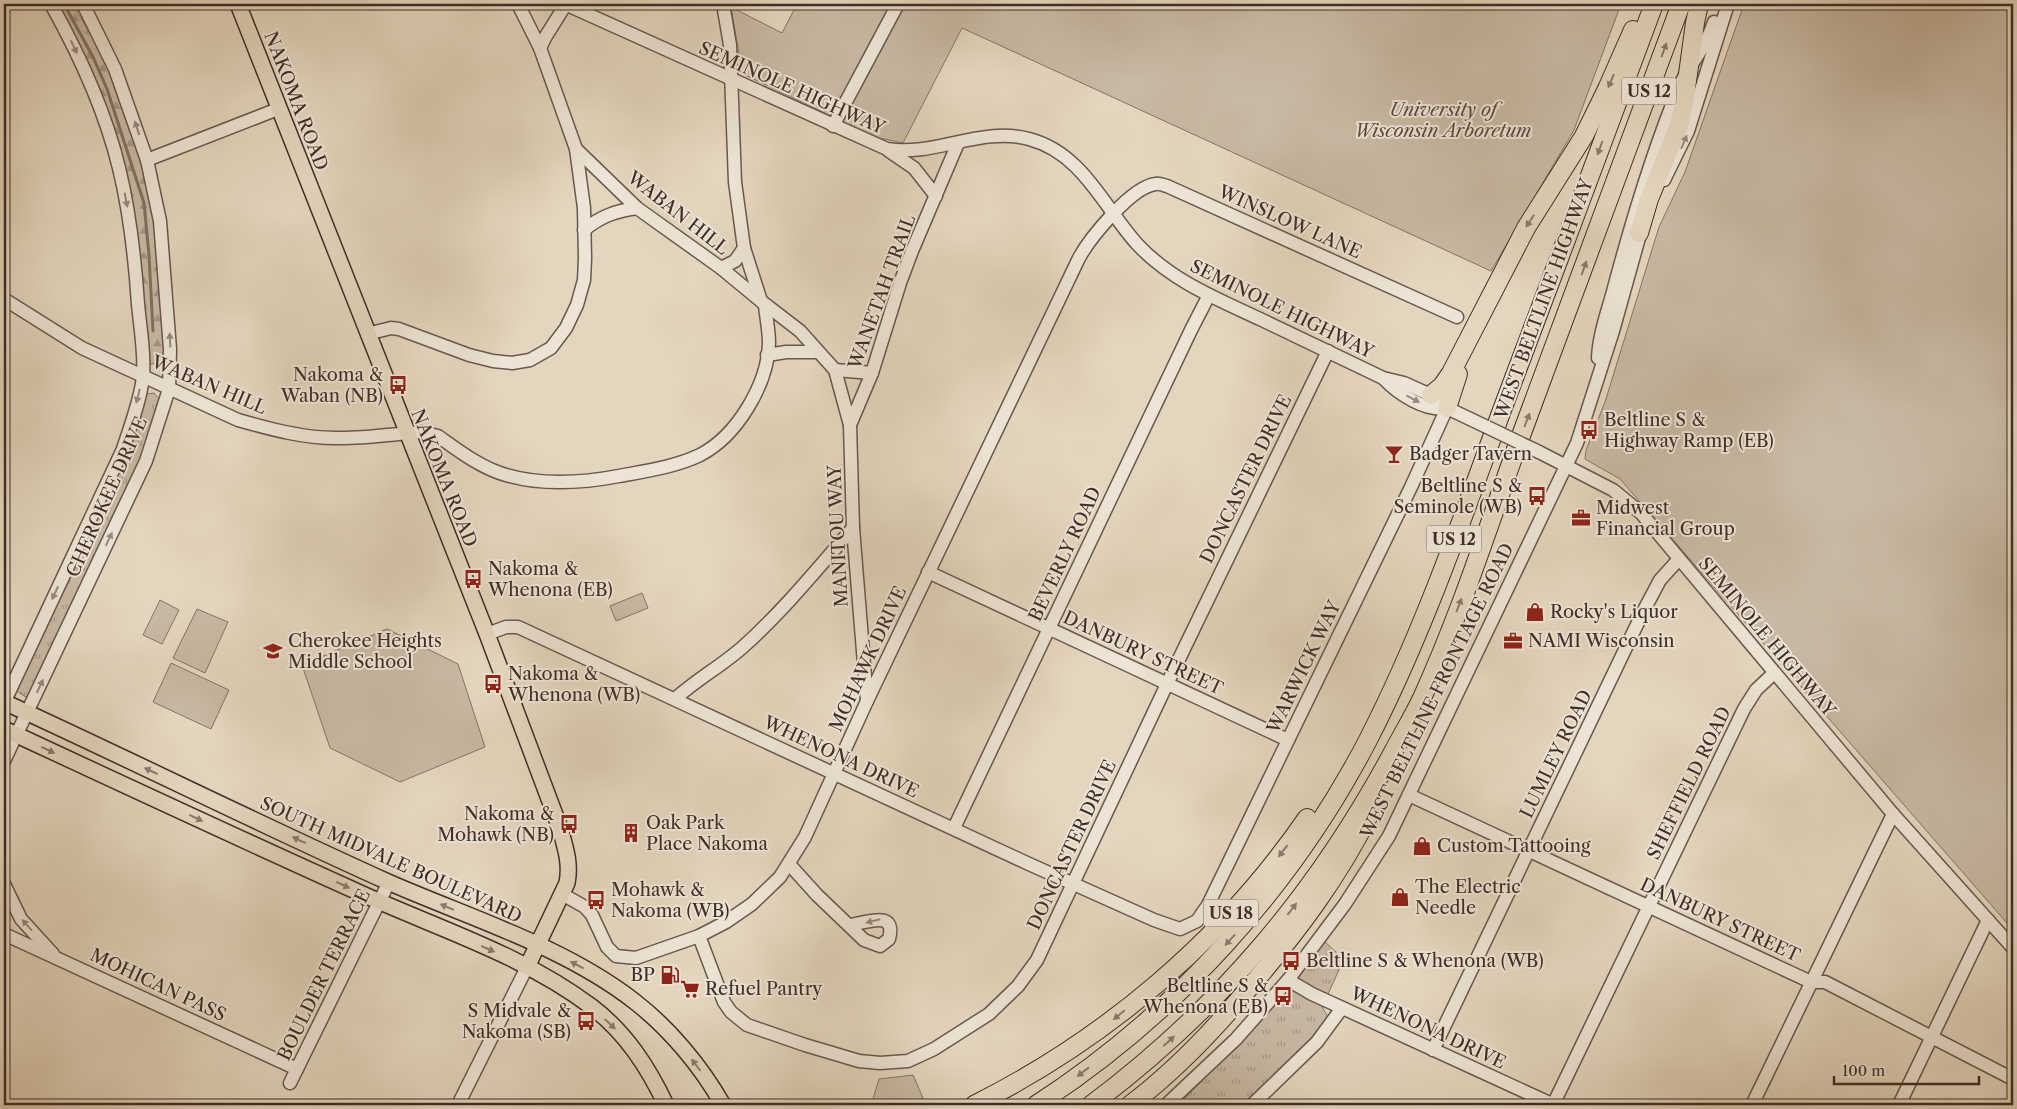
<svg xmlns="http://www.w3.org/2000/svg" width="2017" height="1109" viewBox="0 0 2017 1109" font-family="'Libre Caslon Text',serif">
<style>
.grass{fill:url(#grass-tufts);stroke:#847466}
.forest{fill:url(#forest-firs);stroke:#847466}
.green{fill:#c8b9a4;stroke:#847466}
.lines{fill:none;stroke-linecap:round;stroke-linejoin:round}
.stream{stroke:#807163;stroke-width:3}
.minor-casing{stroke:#68584e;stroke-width:15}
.major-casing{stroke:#3f2e28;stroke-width:18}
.highway-casing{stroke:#3f2e28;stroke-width:20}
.minor{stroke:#ede4d5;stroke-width:12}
.major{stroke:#e4d6be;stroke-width:15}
.highway{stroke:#e4d6be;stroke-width:18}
.minor-bridge-casing{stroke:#68584e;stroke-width:15;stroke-linecap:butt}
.minor-bridge{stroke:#ede4d5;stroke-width:12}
.oneway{fill:#96897e}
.oneway2{fill:#897a6c}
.labels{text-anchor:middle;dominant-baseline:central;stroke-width:4;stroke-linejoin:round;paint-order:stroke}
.shield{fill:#ede4d5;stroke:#73655c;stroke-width:1}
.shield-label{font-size:16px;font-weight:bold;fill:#3f2e28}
.street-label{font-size:18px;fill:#3f2e28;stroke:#ede4d5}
.park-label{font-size:18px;font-style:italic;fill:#5a4a41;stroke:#ede4d5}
.poi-label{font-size:18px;fill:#3f2e28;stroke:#ede4d5;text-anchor:start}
</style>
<defs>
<pattern id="grass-tufts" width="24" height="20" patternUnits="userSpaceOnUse" patternTransform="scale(1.25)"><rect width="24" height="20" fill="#c8b9a4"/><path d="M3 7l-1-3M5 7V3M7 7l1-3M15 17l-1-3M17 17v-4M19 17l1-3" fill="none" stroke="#a49786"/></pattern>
<pattern id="forest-firs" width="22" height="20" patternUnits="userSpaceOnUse" patternTransform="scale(1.25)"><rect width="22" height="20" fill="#c8b9a4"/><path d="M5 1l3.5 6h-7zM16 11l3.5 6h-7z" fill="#a49786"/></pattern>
</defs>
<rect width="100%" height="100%" fill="#e4d6be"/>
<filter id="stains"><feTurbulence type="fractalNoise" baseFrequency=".004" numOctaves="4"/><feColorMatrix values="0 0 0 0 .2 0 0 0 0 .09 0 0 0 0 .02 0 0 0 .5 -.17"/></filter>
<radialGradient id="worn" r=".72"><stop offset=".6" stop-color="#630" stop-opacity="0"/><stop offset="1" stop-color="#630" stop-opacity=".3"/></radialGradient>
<g class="grass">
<polygon points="154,393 161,401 139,464 29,693 26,697 15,690 147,394"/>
<polygon points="1325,942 1344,959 1322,1007 1327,1015 1324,1026 1242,1105 1178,1105 1256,1027"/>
</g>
<polygon class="forest" points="54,4 72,4 94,39 111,74 139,154 154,221 166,353 161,363 150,364 147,358 128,191"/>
<g class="green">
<polygon points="797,4 1621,4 1574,130 1491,271 962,28 903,143 875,137 747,76 742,72 731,7 782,33"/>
<polygon points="1744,4 2013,4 2013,930 1620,479 1585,459 1586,450 1605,402 1659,227 1685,172"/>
<polygon points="642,593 648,608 616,621 610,606"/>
<polygon points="160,600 179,610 162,644 143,635"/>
<polygon points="197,609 228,622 205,673 173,658"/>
<polygon points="387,629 458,664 485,747 400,782 330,748 302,665"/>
<polygon points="171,663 229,690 211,729 153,702"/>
<polygon points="913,1075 926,1105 871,1105 879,1079"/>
</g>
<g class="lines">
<polyline class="stream" points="64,4 93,57 107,89 144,203 149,255 153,331"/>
<g class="minor-casing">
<g id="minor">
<path d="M565,4L887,149C935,157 981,126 1029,139C1083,153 1104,208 1138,245C1172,281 1217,299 1260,319C1301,339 1342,358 1383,378L1404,383L1435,397L1447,408L1487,427"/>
<polyline points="723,4 730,45 735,182 744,248 761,301 800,331 835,370 850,425 853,528 867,701"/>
<polyline points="540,48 546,36 566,4"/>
<polyline points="833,126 898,4"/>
<polyline points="576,149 637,208 721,268 761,301"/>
<polyline points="889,151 914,168 936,196"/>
<polyline points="147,160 278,109"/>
<polyline points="1664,180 1688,131 1728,4"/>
<path d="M584,230C601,216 616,211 637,208"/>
<polyline points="721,268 735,261 744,248"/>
<path d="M4,299L82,348L238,420C270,429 306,439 340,438C367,438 394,434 421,432L438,436C459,451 481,468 506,475C543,486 582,483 619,476C646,471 675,467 700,455C737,436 768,384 769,343C769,330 766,317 765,305"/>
<polyline points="367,334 391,328 399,329 469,355 493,361 512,363 530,360 551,348 566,328 577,305 584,280 585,259 584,208 576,149 540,48 518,4"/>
<polyline points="767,355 786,352 818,352"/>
<path d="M1598,358C1599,333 1609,308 1615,284C1633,217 1653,150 1680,85C1690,63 1706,48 1714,22"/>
<polyline points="835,370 872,373"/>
<path d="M1384,379C1398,394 1426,412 1447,408"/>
<polyline points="850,425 872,373 900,283 912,251 958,143"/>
<polyline points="1539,452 1613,490 1641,513 1893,814 2013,948"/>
<polyline points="928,572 1288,740"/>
<polyline points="487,634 506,627 518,627 1029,864 1154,920 1180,929 1197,921 1208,905 1411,487 1447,408"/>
<path d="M675,699C697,679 723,665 744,646C784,610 818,568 853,528"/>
<path d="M4,703L123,449C130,427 141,399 143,376C145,353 140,327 138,304C135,259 130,213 119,168C105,110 80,56 51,4"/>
<polyline points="4,761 146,461 169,389 170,349 160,221 147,160 115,69 83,4"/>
<polyline points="1409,795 1811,982 1825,982 2013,1079"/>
<polyline points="954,828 1191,330 1209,295"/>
<path d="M789,864L817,895L864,940L880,946L889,939C897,908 864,924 849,925"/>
<polyline points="4,884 21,919 53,954"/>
<path d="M562,894L585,907L592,915L607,947L616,956L636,958L699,936L726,922L752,904L780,877L805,837L867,701L1079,258C1090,238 1132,186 1156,184C1159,183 1163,185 1167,186L1457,317"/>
<polyline points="4,934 297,1069"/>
<polyline points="699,936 724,1002 731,1012 747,1025 805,1045 859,1061 880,1063 908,1061 934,1049 989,1014 1018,986 1037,960 1167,684 1328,351"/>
<polyline points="1288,980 1312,994 1554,1105"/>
<polyline points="1433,1050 1643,612 1660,580 1679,559"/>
<polyline points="290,1083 389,882"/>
<polyline points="458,1105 527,967"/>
<polyline points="1166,1105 1236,1039 1288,980 1345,904 1389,836 1577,443 1613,331 1642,227"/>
<polyline points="1252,1105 1317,1042 1342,1008"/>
<polyline points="1553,1105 1744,709 1756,690 1774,673"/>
<polyline points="1752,1105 1893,814"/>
<polyline points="1899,1105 1988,920"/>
</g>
</g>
<g class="major-casing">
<g id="major">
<path d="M238,4L487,634L560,828C565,847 571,863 567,883L527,967"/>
<path d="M4,702C133,761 259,824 388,882C470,918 563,946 634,1001C669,1028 701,1066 723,1105"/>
<path d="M4,729C122,784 240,839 358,892C436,928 522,954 592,1007C626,1033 648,1067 666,1105"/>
</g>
</g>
<g class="highway-casing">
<g id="highway">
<polyline points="1639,233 1649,199 1679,125 1684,103 1695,23 1699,4"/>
<polyline points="1431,395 1442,386 1451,373 1526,228 1584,136 1607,89 1633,30"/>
<polyline points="1447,408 1458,374"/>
<path d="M974,1105C1106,1039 1223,940 1307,818"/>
<path d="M1036,1105C1175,1015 1291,888 1368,740C1422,635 1461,522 1502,410C1553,275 1604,139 1654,4"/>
<path d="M1091,1105C1219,1009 1316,895 1392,754C1402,735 1413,717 1422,698C1460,615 1488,527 1519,441C1573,295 1627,150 1681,4"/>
<path d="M1130,1105C1175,1071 1213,1031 1249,988C1296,933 1339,877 1371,811"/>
</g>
</g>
<use href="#minor" class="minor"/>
<use href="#major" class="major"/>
<use href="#highway" class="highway"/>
<g class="minor-bridge-casing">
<polyline id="minor-bridge" points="1487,427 1539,452"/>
</g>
<use href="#minor-bridge" class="minor-bridge"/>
</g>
<defs><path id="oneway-solid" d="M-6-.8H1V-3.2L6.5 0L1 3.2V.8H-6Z" transform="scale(1.25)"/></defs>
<g class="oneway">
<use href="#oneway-solid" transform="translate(74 47) rotate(65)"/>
<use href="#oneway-solid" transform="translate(137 128) rotate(-108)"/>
<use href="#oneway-solid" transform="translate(1684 142) rotate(-67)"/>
<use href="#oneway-solid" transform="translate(126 200) rotate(79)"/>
<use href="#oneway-solid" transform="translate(170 340) rotate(-93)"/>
<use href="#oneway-solid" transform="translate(138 396) rotate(104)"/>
<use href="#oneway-solid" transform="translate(1413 399) rotate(28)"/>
<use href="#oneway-solid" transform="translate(109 539) rotate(-65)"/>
<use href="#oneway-solid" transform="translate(55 593) rotate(115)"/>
<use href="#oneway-solid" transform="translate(40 686) rotate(-65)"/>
<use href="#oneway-solid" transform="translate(873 921) rotate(166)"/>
<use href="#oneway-solid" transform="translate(27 925) rotate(-132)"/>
</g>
<g class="oneway2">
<use href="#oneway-solid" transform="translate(1664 50) rotate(-70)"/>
<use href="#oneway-solid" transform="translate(1611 81) rotate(113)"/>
<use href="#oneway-solid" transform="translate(1600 148) rotate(110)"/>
<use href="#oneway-solid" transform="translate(1530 221) rotate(123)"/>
<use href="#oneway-solid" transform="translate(1584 268) rotate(-70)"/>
<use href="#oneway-solid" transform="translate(1527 420) rotate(-69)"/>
<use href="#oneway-solid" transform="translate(1459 605) rotate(-69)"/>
<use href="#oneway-solid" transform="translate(48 750) rotate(25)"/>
<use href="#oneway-solid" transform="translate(151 771) rotate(-155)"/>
<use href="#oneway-solid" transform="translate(196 818) rotate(25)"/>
<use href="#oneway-solid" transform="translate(299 840) rotate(-155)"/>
<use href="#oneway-solid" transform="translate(1283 851) rotate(128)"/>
<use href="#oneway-solid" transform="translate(343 885) rotate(25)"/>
<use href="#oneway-solid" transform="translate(447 907) rotate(-157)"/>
<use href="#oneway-solid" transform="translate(1292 909) rotate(-52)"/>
<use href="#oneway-solid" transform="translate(1230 940) rotate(132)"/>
<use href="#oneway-solid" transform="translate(488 949) rotate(24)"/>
<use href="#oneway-solid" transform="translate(577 965) rotate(-153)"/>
<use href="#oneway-solid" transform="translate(1119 1015) rotate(140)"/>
<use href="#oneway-solid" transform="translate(610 1024) rotate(43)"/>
<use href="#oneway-solid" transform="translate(1169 1041) rotate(-42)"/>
<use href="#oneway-solid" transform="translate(696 1065) rotate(-127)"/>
<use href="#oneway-solid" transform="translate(1083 1072) rotate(142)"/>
</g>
<defs>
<g id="bus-bare" transform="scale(1.5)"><path d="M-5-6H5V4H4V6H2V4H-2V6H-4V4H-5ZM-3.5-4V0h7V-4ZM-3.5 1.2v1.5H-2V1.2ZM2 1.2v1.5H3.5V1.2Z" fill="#8f2418" stroke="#ede4d5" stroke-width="2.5" paint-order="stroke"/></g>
<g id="bar-bare" transform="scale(1.5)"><path d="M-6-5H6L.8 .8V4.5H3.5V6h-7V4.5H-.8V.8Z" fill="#8f2418" stroke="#ede4d5" stroke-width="2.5" paint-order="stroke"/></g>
<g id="office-bare" transform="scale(1.5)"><path d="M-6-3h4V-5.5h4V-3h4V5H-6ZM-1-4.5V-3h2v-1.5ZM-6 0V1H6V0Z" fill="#8f2418" stroke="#ede4d5" stroke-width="2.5" paint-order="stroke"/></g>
<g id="shop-bare" transform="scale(1.5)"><path d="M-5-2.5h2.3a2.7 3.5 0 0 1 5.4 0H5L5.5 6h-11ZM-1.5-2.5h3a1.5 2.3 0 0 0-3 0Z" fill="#8f2418" stroke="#ede4d5" stroke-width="2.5" paint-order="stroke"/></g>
<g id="school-bare" transform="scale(1.5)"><path d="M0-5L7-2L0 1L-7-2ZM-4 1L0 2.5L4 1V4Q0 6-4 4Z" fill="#8f2418" stroke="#ede4d5" stroke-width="2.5" paint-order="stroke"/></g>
<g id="building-bare" transform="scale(1.5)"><path d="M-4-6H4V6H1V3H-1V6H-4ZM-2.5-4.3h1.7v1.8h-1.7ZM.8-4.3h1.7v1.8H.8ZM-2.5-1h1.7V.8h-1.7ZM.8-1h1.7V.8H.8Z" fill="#8f2418" stroke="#ede4d5" stroke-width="2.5" paint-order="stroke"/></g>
<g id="fuel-bare" transform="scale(1.5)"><path d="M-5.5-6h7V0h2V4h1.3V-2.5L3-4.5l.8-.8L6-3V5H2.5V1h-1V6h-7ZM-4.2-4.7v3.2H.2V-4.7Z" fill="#8f2418" stroke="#ede4d5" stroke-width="2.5" paint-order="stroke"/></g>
<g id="supermarket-bare" transform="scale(1.5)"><path d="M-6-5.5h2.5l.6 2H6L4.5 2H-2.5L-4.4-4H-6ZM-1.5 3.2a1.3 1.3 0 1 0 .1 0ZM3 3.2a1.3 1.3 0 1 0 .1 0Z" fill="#8f2418" stroke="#ede4d5" stroke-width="2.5" paint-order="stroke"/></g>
</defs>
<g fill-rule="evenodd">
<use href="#bus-bare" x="398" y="385"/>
<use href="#bus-bare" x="1589" y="430"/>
<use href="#bar-bare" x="1394" y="454"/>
<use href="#bus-bare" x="1537" y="496"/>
<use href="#office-bare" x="1581" y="518"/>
<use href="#bus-bare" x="473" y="579"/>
<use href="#shop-bare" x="1535" y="612"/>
<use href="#office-bare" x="1513" y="641"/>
<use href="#school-bare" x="273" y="651"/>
<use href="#bus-bare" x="493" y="684"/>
<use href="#bus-bare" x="569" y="824"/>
<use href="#building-bare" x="631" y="833"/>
<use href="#shop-bare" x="1422" y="846"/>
<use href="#shop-bare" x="1400" y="897"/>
<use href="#bus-bare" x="596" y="900"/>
<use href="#bus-bare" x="1291" y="961"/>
<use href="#fuel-bare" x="670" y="975"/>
<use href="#supermarket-bare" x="690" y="989"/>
<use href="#bus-bare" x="1283" y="996"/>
<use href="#bus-bare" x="586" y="1021"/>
</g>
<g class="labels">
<g class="shield">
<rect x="1621.5" y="77.5" width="55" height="27" rx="4"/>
<rect x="1426.5" y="525.5" width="55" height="27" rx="4"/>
<rect x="1203.5" y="899.5" width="55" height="27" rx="4"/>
</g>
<g class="shield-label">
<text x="1649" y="91">US 12</text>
<text x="1454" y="539">US 12</text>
<text x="1231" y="913">US 18</text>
</g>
<g class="street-label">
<text transform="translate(792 88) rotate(24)">SEMINOLE HIGHWAY</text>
<text transform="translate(296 101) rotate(69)">NAKOMA ROAD</text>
<text transform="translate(678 213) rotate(38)">WABAN HILL</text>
<text transform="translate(1290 222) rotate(24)">WINSLOW LANE</text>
<text transform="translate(882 292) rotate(-70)">WANETAH TRAIL</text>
<text transform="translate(1544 299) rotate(-70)">WEST BELTLINE HIGHWAY</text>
<text transform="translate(1282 309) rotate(26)">SEMINOLE HIGHWAY</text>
<text transform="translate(209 385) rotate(23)">WABAN HILL</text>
<text transform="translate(444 478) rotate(68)">NAKOMA ROAD</text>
<text transform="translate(1246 479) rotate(-64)">DONCASTER DRIVE</text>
<text transform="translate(107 497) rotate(-66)">CHEROKEE DRIVE</text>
<text transform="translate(838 536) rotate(-93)">MANITOU WAY</text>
<text transform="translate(1065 554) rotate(-65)">BEVERLY ROAD</text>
<text transform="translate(1767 637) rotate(50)">SEMINOLE HIGHWAY</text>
<text transform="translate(1143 653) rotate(25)">DANBURY STREET</text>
<text transform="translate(868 659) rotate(-65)">MOHAWK DRIVE</text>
<text transform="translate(1304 667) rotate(-64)">WARWICK WAY</text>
<text transform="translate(1437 691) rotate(-64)">WEST BELTLINE FRONTAGE ROAD</text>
<text transform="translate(1556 754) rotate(-64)">LUMLEY ROAD</text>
<text transform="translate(841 757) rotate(25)">WHENONA DRIVE</text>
<text transform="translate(1689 783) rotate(-64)">SHEFFIELD ROAD</text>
<text transform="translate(1072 845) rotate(-65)">DONCASTER DRIVE</text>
<text transform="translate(391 860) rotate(24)">SOUTH MIDVALE BOULEVARD</text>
<text transform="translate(1720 920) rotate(25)">DANBURY STREET</text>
<text transform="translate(324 975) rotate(-64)">BOULDER TERRACE</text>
<text transform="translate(158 985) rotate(25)">MOHICAN PASS</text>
<text transform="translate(1428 1028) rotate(25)">WHENONA DRIVE</text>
</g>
<g class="park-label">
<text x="1443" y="110">University of<tspan x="1443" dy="21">Wisconsin Arboretum</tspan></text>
</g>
<g class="poi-label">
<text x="383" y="375" text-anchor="end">Nakoma &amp;<tspan x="383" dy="21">Waban (NB)</tspan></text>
<text x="1604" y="420">Beltline S &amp;<tspan x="1604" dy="21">Highway Ramp (EB)</tspan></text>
<text x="1409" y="454">Badger Tavern</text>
<text x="1522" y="486" text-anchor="end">Beltline S &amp;<tspan x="1522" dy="21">Seminole (WB)</tspan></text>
<text x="1596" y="508">Midwest<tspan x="1596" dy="21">Financial Group</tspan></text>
<text x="488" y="569">Nakoma &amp;<tspan x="488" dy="21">Whenona (EB)</tspan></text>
<text x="1550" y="612">Rocky's Liquor</text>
<text x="288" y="641">Cherokee Heights<tspan x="288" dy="21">Middle School</tspan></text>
<text x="1528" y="641">NAMI Wisconsin</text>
<text x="508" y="674">Nakoma &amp;<tspan x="508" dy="21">Whenona (WB)</tspan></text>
<text x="554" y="814" text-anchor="end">Nakoma &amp;<tspan x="554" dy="21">Mohawk (NB)</tspan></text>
<text x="646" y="823">Oak Park<tspan x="646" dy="21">Place Nakoma</tspan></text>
<text x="1437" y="846">Custom Tattooing</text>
<text x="1415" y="887">The Electric<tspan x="1415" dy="21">Needle</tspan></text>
<text x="611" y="890">Mohawk &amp;<tspan x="611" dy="21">Nakoma (WB)</tspan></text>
<text x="1306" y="961">Beltline S &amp; Whenona (WB)</text>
<text x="655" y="975" text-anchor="end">BP</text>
<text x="1268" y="986" text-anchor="end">Beltline S &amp;<tspan x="1268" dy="21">Whenona (EB)</tspan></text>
<text x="705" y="989">Refuel Pantry</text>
<text x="571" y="1011" text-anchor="end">S Midvale &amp;<tspan x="571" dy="21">Nakoma (SB)</tspan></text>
</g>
</g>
<rect width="2017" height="1109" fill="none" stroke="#e4d6be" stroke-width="20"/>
<rect x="5" y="5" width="2007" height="1099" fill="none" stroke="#3f2e28" stroke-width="2.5"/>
<rect x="10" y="10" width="1997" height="1089" fill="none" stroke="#3f2e28"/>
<path d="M1834 1076v8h145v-8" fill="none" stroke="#3f2e28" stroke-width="2.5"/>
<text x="1842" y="1076" font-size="15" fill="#3f2e28" stroke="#ede4d5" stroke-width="4" paint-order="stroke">100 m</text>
<rect width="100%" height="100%" filter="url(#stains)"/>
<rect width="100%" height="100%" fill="url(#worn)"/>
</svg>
